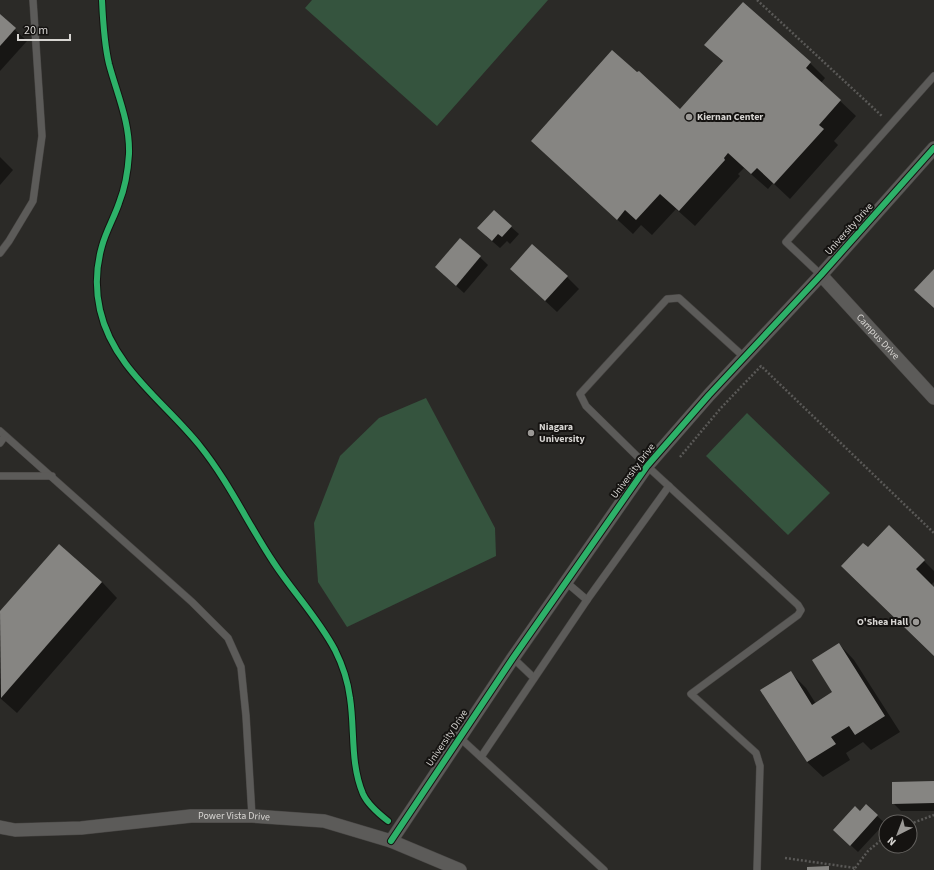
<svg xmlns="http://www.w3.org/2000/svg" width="934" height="870" viewBox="0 0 934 870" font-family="'Source Sans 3',sans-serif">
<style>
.green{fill:#35543e}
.shadow{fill:#0007}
.building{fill:#868582}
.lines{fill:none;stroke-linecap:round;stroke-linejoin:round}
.lane-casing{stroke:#474543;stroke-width:8}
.street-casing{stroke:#474543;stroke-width:14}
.path{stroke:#5a5957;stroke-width:2.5;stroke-dasharray:2 2;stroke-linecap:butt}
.lane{stroke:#5c5b59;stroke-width:7}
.street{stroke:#5c5b59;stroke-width:13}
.cycleway-casing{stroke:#151311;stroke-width:8}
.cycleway{stroke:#2db169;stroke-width:6}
.poi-dot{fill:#9b9996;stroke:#151311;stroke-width:1.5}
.labels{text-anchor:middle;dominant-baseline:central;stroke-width:4;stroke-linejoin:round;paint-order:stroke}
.poi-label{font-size:10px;font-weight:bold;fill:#d7d5d2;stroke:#151311;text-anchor:start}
.street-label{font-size:10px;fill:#d7d5d2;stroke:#151311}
</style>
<rect width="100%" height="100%" fill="#2b2a27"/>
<g class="green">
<polygon points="312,0 548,0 437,126 305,8"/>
<polygon points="426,398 495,528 496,556 347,627 318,582 314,523 340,456 379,418"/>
<polygon points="747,413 830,493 788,535 706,456"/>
</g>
<g class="shadow">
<polygon points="0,16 27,41 0,71"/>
<polygon points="706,45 810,63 825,78 821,83 856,116 834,141 838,145 790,199 773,183 768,189 744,168 738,174 740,176 695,226 676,209 652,235 641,225 633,234 532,141 680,110 723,62"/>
<polygon points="0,157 13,170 0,185"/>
<polygon points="511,227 519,234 510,244 507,241 500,248 486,236"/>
<polygon points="461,239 488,265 464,293 444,275"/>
<polygon points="511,269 567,277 579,289 557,312"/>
<polygon points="59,545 102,582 117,598 17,713 0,698 0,613"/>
<polygon points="868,549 924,561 934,571 934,582 931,585 934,588 934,655"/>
<polygon points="839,644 854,660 900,732 871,750 863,742 846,753 850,760 823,777 807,762 790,672 806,688 816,704 834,692"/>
<polygon points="934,782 934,811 901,811 893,803"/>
<polygon points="860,812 877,816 885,823 858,852 842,837"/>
</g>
<g class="building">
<polygon points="743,2 811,62 806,68 841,100 819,125 824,129 774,184 757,168 751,174 728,153 724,158 725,160 679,211 660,194 636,220 625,210 617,220 531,141 612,50 637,72 639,71 680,109 723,61 704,45"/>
<polygon points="0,14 16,28 0,46"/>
<polygon points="494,210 512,226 502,237 498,234 492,241 477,228"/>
<polygon points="460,238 481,256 456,286 435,267"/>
<polygon points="532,244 568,276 545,301 510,269"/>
<polygon points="934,269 934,308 914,290"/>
<polygon points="889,525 925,560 916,569 934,587 934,656 841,566 863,543 868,547"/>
<polygon points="59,544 102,582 1,698 0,611"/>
<polygon points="839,643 885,716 855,735 849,726 831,737 836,744 807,762 760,690 791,671 812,705 832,692 812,660"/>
<polygon points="934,781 934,803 892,804 892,782"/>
<polygon points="866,804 878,815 850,846 833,830 855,806 860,811"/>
<polygon points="829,866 829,870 807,870 807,867"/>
</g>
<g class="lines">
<g class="lane-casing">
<g id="lane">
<polyline points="0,253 9,241 33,201 42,136 33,0"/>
<polyline points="821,275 786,242 934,76"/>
<polyline points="744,357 679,298 667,299 580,394 586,406 647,466 798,605 801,610 798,615 691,694 756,753 760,766 757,870"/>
<polyline points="0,431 192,602 228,638 241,667 246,716 252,816"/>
<polyline points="0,443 5,436"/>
<polyline points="0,476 52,476"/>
<polyline points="566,582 587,600"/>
<polyline points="513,658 534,678"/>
<polyline points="459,737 604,870"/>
<polyline points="481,757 587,600 669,486"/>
</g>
</g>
<g class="street-casing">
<g id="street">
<path id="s1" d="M821,275L934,398"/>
<path id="s2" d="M0,827L15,830L81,828L191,816H252L324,821L391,841L460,870"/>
<polyline points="391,841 513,658 647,466 709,395 821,275 934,148"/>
</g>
</g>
<g class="path">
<polyline points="757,0 883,117"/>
<polyline points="680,457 720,409 761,366 934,533"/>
<polyline points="910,824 934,815"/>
<polyline points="785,858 855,868 854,870"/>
<polyline points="855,868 868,851 886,836"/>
</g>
<use href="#lane" class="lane"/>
<use href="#street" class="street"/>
<g class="cycleway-casing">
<g id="cycleway">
<path d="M102,0C103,22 104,43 109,64C117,94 130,122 129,154C128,170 125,188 119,203C114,218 106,231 102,246C96,267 95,288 100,310C113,368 165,402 200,446C229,482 248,524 274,563C293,592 318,618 335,650C342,664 348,682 350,698C355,730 350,763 363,794C368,805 379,814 388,821"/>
<polyline points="391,841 513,658 647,466 709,395 821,275 934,148"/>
</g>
</g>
<use href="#cycleway" class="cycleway"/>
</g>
<g class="poi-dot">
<circle cx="689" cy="117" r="4"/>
<circle cx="531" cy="433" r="4"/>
<circle cx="916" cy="622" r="4"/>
</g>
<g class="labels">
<g class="poi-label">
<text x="697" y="117">Kiernan Center</text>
<text x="539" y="427">Niagara<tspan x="539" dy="12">University</tspan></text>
<text x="908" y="622" text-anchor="end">O'Shea Hall</text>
</g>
<g class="street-label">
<text transform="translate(849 229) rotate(-48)">University Drive</text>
<text stroke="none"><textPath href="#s1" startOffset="84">Campus Drive</textPath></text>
<text transform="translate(633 471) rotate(-53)">University Drive</text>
<text transform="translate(447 738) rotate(-56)">University Drive</text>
<text stroke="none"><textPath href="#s2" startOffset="235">Power Vista Drive</textPath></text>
</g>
</g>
<g transform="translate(898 834) rotate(222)"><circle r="19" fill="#151311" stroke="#63615e"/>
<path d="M0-3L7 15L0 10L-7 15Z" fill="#9b9996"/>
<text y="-6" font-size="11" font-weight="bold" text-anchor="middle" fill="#d7d5d2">N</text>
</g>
<path d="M18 34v6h52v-6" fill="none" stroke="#d7d5d2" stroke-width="2"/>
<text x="24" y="34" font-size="12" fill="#d7d5d2" stroke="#151311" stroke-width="3" paint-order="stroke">20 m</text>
</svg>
